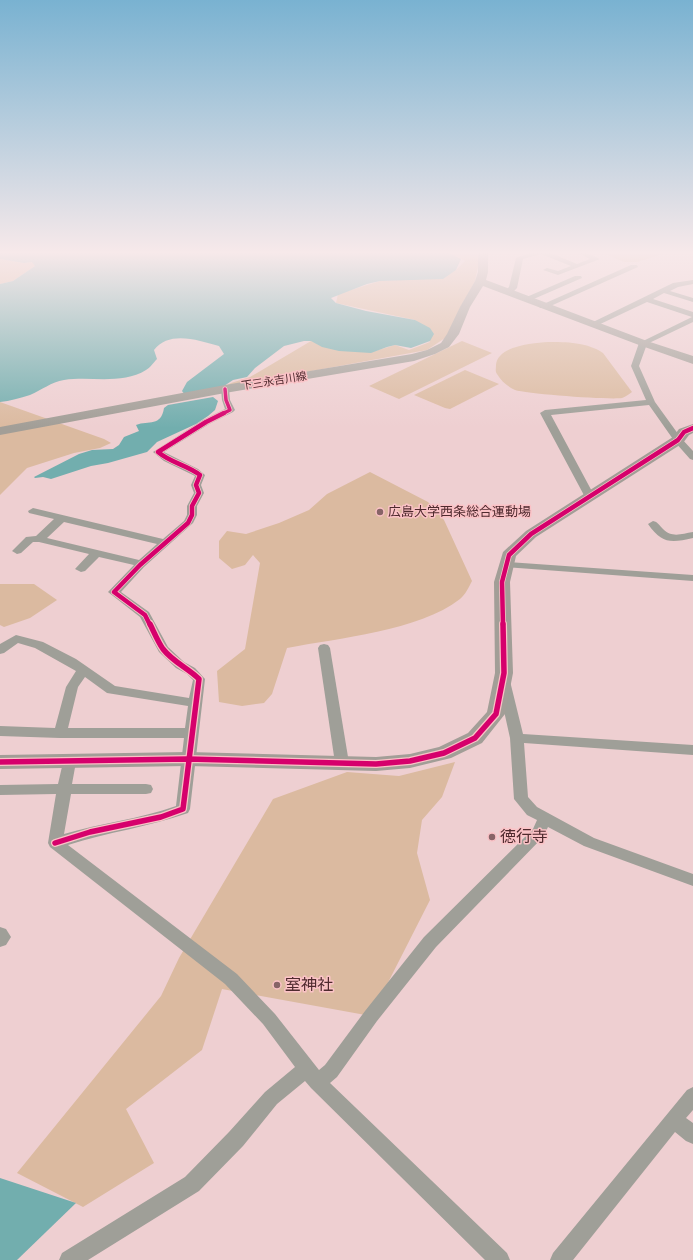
<svg xmlns="http://www.w3.org/2000/svg" width="693" height="1260" viewBox="0 0 693 1260" font-family="'Nunito Sans','Noto Sans JP',sans-serif">
<style>
.green{fill:#dbbaa0}
.water{fill:#72aeae}
.lines{fill:none;stroke-linecap:round;stroke-linejoin:round}
.street{fill:#9f9f98;fill-rule:evenodd}
.secondary{fill:#a29e97;fill-rule:evenodd}
.cycleway-far2-casing{stroke:#fbc2c6;stroke-width:5}
.cycleway-far1-casing{stroke:#fbc2c6;stroke-width:6}
.cycleway-casing{stroke:#fbc2c6;stroke-width:8}
.cycleway-far2{stroke:#d6006c;stroke-width:3.5}
.cycleway-far1{stroke:#d6006c;stroke-width:4.5}
.cycleway{stroke:#d6006c;stroke-width:5.5}
.poi-dot{fill:#876467;stroke:#fbc2c6;stroke-width:1.5}
.labels{text-anchor:middle;dominant-baseline:central;stroke-width:3;stroke-linejoin:round;paint-order:stroke}
.far-street-label{font-size:11px;fill:#4f2a2e;stroke:#fbc2c6}
.poi-label{font-size:13px;fill:#4f2a2e;stroke:#fbc2c6;text-anchor:start}
.near-poi-label{font-size:16px;fill:#4f2a2e;stroke:#fbc2c6;text-anchor:start}
</style>
<rect width="100%" height="100%" fill="#eecfd1"/>
<g class="green">
<polygon points="449,252 479,252 480,257 475,281 459,310 451,334 427,350 224,387 231,383 250,377 311,341 375,351 395,345 409,350 430,342 415,320 336,303 338,294 380,281 400,280 456,270 465,261"/>
<polygon points="601,252 669,252 637,262 624,262"/>
<polygon points="0,259 24,263 33,262 35,266 13,281 0,284"/>
<polygon points="462,341 492,353 399,399 369,386"/>
<path d="M548,342C566,342 587,342 603,353L632,392C629,394 625,397 622,398C610,400 527,394 515,390C508,387 501,381 497,374C495,371 496,369 496,365C497,346 533,343 548,342Z"/>
<polygon points="465,370 499,384 450,409 445,408 414,395"/>
<polygon points="0,402 104,439 111,443 100,448 74,453 27,468 0,495"/>
<path d="M370,472L428,502L444,520L472,581C469,587 465,595 460,599C419,631 338,638 287,648L272,694L264,703L242,706L219,702L217,671L245,649L260,563L253,555L245,565L232,569L219,558V541L227,531L246,534L279,523L309,510L327,494Z"/>
<polygon points="0,584 34,584 57,600 30,618 4,627 0,625"/>
<polygon points="455,762 442,797 422,820 417,853 430,900 371,1016 222,989 202,1050 126,1109 154,1163 83,1207 17,1173 161,996 179,958 273,799 347,772 399,776"/>
</g>
<g class="water">
<path d="M0,252H448L461,259L456,270L443,279L380,281L367,284L331,298L336,303L366,311L415,320L430,328L434,334L430,341L411,348L395,345L387,347L371,353L339,351L322,347L311,341H304L284,346L255,368L247,377L233,380L221,388L185,395L182,391L187,382L224,354L219,346C198,340 169,330 154,350L157,359C153,363 150,368 146,370C122,385 91,376 64,380C51,382 42,390 30,395C20,398 10,401 0,402V284L13,281L35,266L32,262L24,263L0,259Z"/>
<path d="M213,397L218,401L215,410L208,416L196,424L157,442L147,452L108,463L91,466L51,479L43,477L35,478L34,477L79,454L92,450L113,449L119,445L124,437L139,431L136,425C149,420 161,427 164,408L168,405Z"/>
<polygon points="0,1178 76,1203 17,1260 0,1260"/>
</g>
<g class="lines">
<g class="street">
<polygon points="533,252 548,252 577,264 590,259 576,252 585,252 600,259 558,275 543,270 547,268 558,271 571,266 541,254 523,259 517,288 511,294 505,294 504,292 509,287 516,258"/>
<polygon points="631,265 637,265 638,267 546,308 540,308 539,306"/>
<polygon points="575,276 581,276 582,278 529,301 526,301 522,299"/>
<polygon points="693,280 693,284 678,287 670,291 693,298 693,302 664,293 653,299 693,312 693,322 647,344 639,366 655,402 681,438 693,451 693,460 690,459 675,442 649,405 551,415 595,497 594,499 586,499 540,413 545,410 646,400 631,366 639,343 692,317 647,302 596,326 590,326 589,324 673,283"/>
<path d="M225,386L229,389L230,400L235,410L233,412L209,424L164,452L198,469L205,475L201,485L204,493L197,506V515L193,523L144,567L121,592L149,612L168,647L184,662L195,668L205,679L190,809L188,813C149,827 108,832 68,845L237,974L275,1014L319,1070L325,1065L365,1011L424,937L533,829L537,820L527,815L514,799L510,738L502,702L500,684L502,681L506,680L510,681L523,734L693,745V755L524,743L528,797L537,807L594,838L693,874V886L584,846L548,827L543,837L436,947L377,1021L337,1077L330,1083L507,1253L510,1260H485L311,1088L305,1081L277,1104L243,1146L199,1191L88,1260H59L62,1253L185,1177L229,1132L265,1092L295,1067L263,1024L225,984L50,847L48,843L56,794L0,795V785L58,784L64,758L69,757L74,758L76,762L72,784H146L151,785L153,789L151,793L146,794H71L64,834C101,823 140,819 176,806L184,738H60L0,736V726L55,728L66,687L76,671L35,648L18,643L4,653L0,654V644L16,635L43,642L76,659L115,686L189,698L193,680L187,674L176,668L159,652L140,617L108,592L134,565L99,557L85,571L81,572L75,569L89,554L39,542H33L21,553L17,554L12,551L26,537L36,536L54,519L29,513L28,511L33,508L163,539L184,521L187,515V506L194,493L191,485L195,476L164,461L153,452L203,420L225,409L222,400L221,389ZM64,522L157,544L139,560L47,538ZM85,677L107,693L188,706L185,728H68L78,687Z"/>
<path d="M653,521C658,522 659,525 663,529C672,538 681,534 693,532V538C671,543 662,544 648,524Z"/>
<polygon points="507,562 693,575 693,581 503,567 501,565 503,563"/>
<polygon points="324,644 328,645 330,648 349,763 347,767 342,768 337,767 335,763 318,648 320,645"/>
<polygon points="0,927 6,929 11,937 6,945 0,947"/>
<polygon points="693,1087 693,1110 686,1118 693,1123 693,1144 686,1141 675,1132 573,1260 550,1260 553,1253 687,1090"/>
</g>
<g class="secondary">
<polygon points="478,252 488,252 488,272 486,280 647,341 693,356 693,364 639,345 483,286 470,307 459,334 449,347 435,354 414,361 225,393 0,435 0,427 225,385 412,354 427,350 441,343 447,334 460,307 475,281 478,272"/>
<polygon points="693,424 693,433 689,435 683,443 536,537 516,556 510,582 513,673 505,714 482,743 451,758 410,768 376,771 188,766 0,769 0,755 188,752 376,757 410,754 439,747 468,733 487,712 495,673 494,582 503,552 526,531 673,437 679,429"/>
</g>
<g class="cycleway-far2-casing">
<polyline id="cycleway-far2" points="222,414 230,410 226,400 225,389"/>
</g>
<g class="cycleway-far1-casing">
<g id="cycleway-far1">
<path d="M150,625L145,615L114,592L140,565L188,523L192,515V506L199,493L196,485L200,475C187,465 171,463 158,452L206,422L224,413"/>
<polyline points="503,625 502,582 509,555 531,534 678,440 684,432 693,428"/>
</g>
</g>
<g class="cycleway-casing">
<g id="cycleway">
<polyline points="0,762 188,759 376,764 410,761 444,753 475,738 496,714 504,673 503,624"/>
<path d="M55,843L90,832L161,817L183,809L199,679C188,668 173,662 163,649C158,642 154,632 150,624"/>
</g>
</g>
<use href="#cycleway-far2" class="cycleway-far2"/>
<use href="#cycleway-far1" class="cycleway-far1"/>
<use href="#cycleway" class="cycleway"/>
</g>
<linearGradient id="sky" x2="0" y2="1"><stop stop-color="#79b2d1"/><stop offset="0.59" stop-color="#f7e9ea"/><stop offset="1" stop-color="#f7e9ea" stop-opacity="0"/></linearGradient>
<rect width="693" height="428" fill="url(#sky)"/>
<g class="poi-dot">
<circle cx="380" cy="512" r="4"/>
<circle cx="492" cy="837" r="4"/>
<circle cx="277" cy="985" r="4"/>
</g>
<g class="labels">
<g class="far-street-label">
<text transform="translate(274 381) rotate(-9)">下三永吉川線</text>
</g>
<g class="poi-label">
<text x="388" y="512">広島大学西条総合運動場</text>
</g>
<g class="near-poi-label">
<text x="500" y="837">徳行寺</text>
<text x="285" y="985">室神社</text>
</g>
</g>
</svg>
